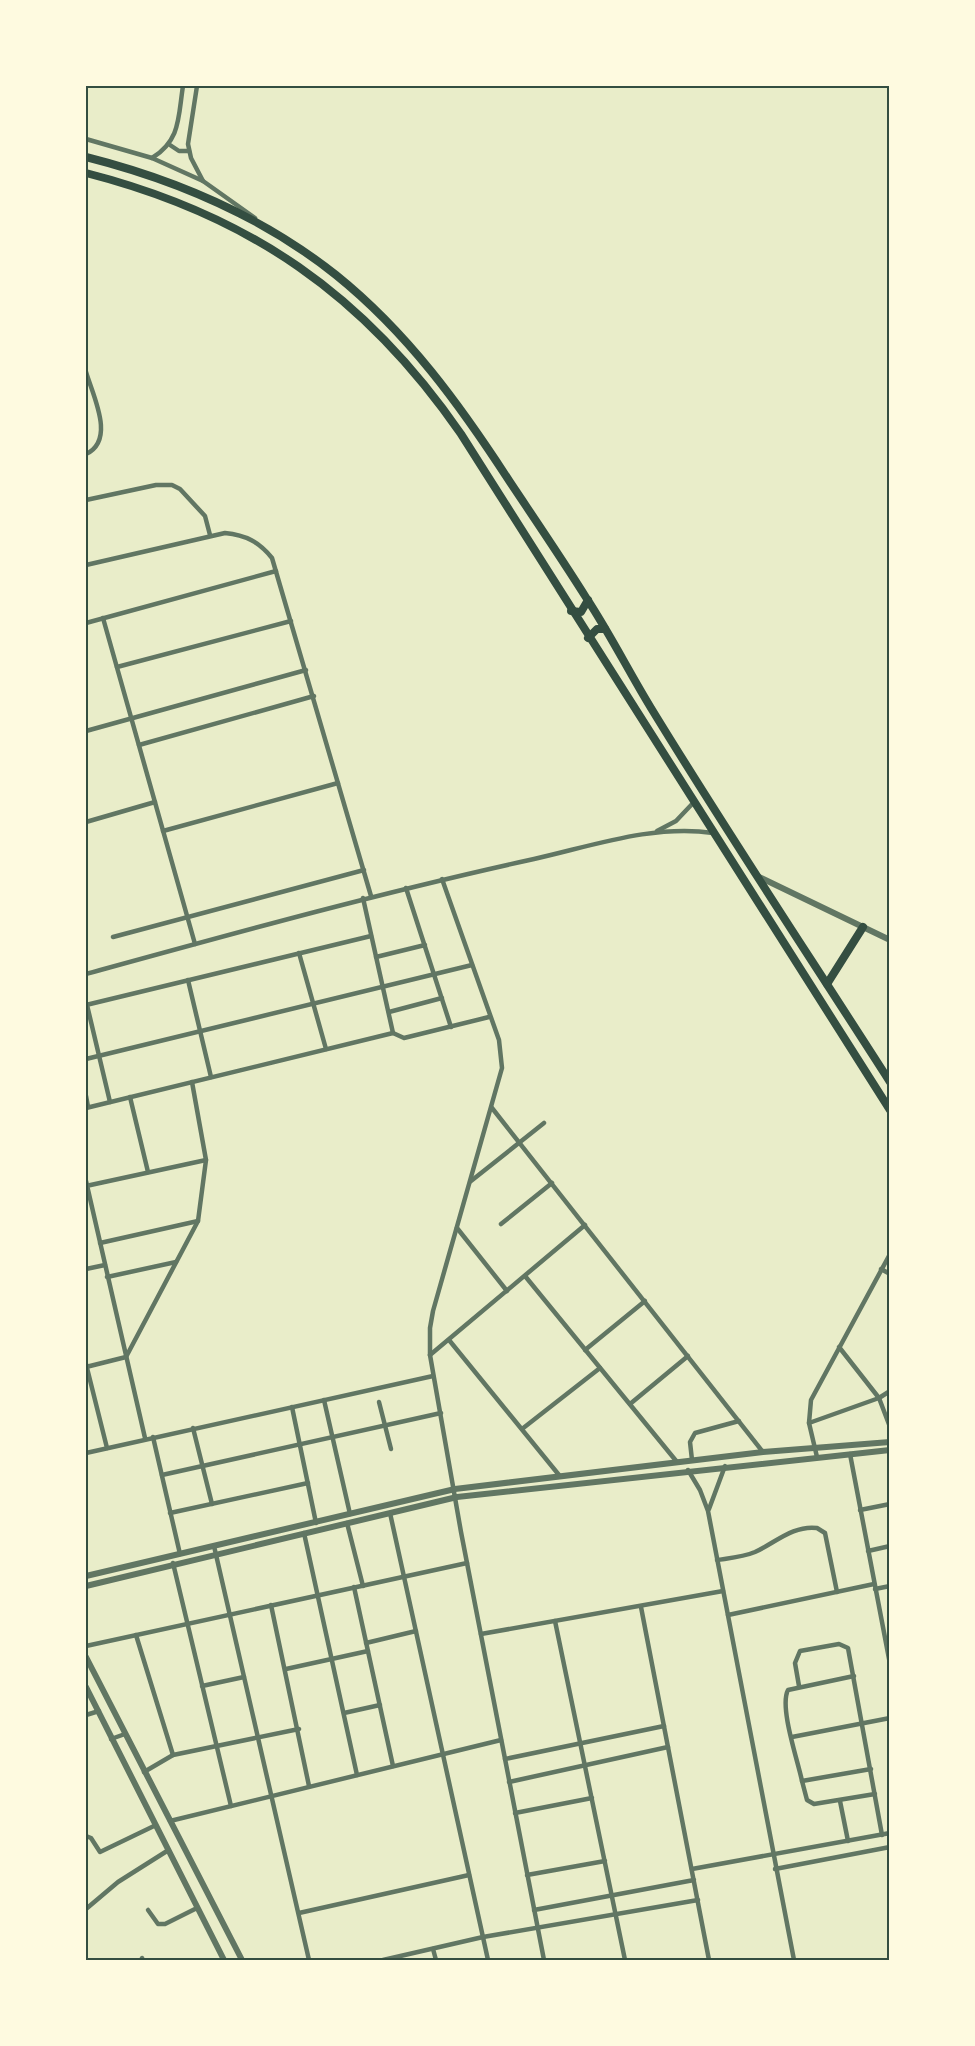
<svg xmlns="http://www.w3.org/2000/svg" width="975" height="2046" viewBox="0 0 975 2046" font-family="'PT Sans Narrow',sans-serif">
<style>
.lines{fill:none;stroke-linecap:round;stroke-linejoin:round}
.minor{stroke:#617663;stroke-width:4.5}
.tertiary{stroke:#617663;stroke-width:6}
.trunk{stroke:#344e41;stroke-width:8}
.neatline{fill:none;stroke:#344e41;stroke-width:2}
</style>
<rect width="100%" height="100%" fill="#e9edc9"/>
<g class="lines">
<g class="minor">
<polyline points="197,86 188,144 191,158 203,181"/>
<polyline points="86,139 152,158 203,181 255,218"/>
<polyline points="170,145 179,151 189,151"/>
<path d="M152,158C181,140 178,117 183,86"/>
<path d="M86,372C93,396 116,440 86,454"/>
<polyline points="86,500 156,485 172,485 180,489 205,516 210,535"/>
<path d="M86,565L225,533C246,535 259,542 272,558L371,896"/>
<polyline points="103,618 195,944"/>
<polyline points="86,623 276,571"/>
<polyline points="117,667 291,621"/>
<polyline points="86,731 306,670"/>
<polyline points="139,745 314,696"/>
<polyline points="86,822 155,802"/>
<polyline points="163,831 338,783"/>
<polyline points="657,831 676,821 694,802"/>
<polyline points="442,879 499,1040 502,1068 433,1311 430,1328 430,1355 461,1532 544,1960"/>
<polyline points="406,888 451,1027"/>
<polyline points="363,898 393,1033"/>
<polyline points="113,937 364,870"/>
<polyline points="299,953 326,1049"/>
<polyline points="376,957 425,945"/>
<path d="M86,974C235,933 383,892 534,859C592,846 654,824 713,833"/>
<polyline points="188,980 211,1077"/>
<polyline points="86,1005 371,936"/>
<polyline points="87,1005 110,1102"/>
<polyline points="389,1012 442,998"/>
<polyline points="86,1059 472,965"/>
<polyline points="86,1096 88,1107"/>
<polyline points="130,1097 148,1172"/>
<polyline points="86,1108 393,1033 404,1038 489,1017"/>
<polyline points="492,1108 763,1452"/>
<polyline points="86,1181 145,1438"/>
<polyline points="471,1181 544,1123"/>
<polyline points="86,1186 206,1160"/>
<polyline points="501,1224 552,1183"/>
<polyline points="457,1228 507,1291"/>
<polyline points="100,1243 198,1221"/>
<polyline points="86,1269 105,1265"/>
<polyline points="881,1269 890,1274"/>
<polyline points="525,1276 677,1462"/>
<polyline points="107,1277 176,1262"/>
<polyline points="449,1340 559,1475"/>
<polyline points="839,1347 879,1398 890,1427"/>
<polyline points="585,1350 645,1301"/>
<polyline points="430,1355 585,1225"/>
<polyline points="86,1364 107,1448"/>
<polyline points="86,1367 126,1357 198,1221 206,1160 192,1082"/>
<polyline points="324,1400 350,1514"/>
<polyline points="379,1402 391,1449"/>
<polyline points="630,1404 688,1356"/>
<polyline points="292,1407 316,1523"/>
<polyline points="809,1423 879,1398 890,1391"/>
<polyline points="193,1428 212,1504"/>
<polyline points="522,1429 600,1368"/>
<polyline points="153,1437 180,1554"/>
<polyline points="86,1453 433,1376"/>
<polyline points="850,1454 890,1664"/>
<polyline points="817,1457 809,1423 811,1400 890,1254"/>
<polyline points="692,1460 690,1442 695,1433 739,1421"/>
<polyline points="688,1470 700,1490 708,1511 794,1960"/>
<polyline points="162,1475 441,1413"/>
<polyline points="709,1509 725,1466"/>
<polyline points="860,1510 890,1504"/>
<polyline points="170,1513 308,1483"/>
<polyline points="390,1513 488,1960"/>
<polyline points="347,1523 363,1586"/>
<polyline points="304,1533 357,1775"/>
<polyline points="214,1546 309,1960"/>
<polyline points="868,1551 890,1546"/>
<path d="M717,1560C730,1558 743,1557 755,1552C775,1543 793,1525 817,1528L825,1533L837,1592"/>
<polyline points="173,1563 231,1806"/>
<polyline points="354,1587 393,1766"/>
<polyline points="875,1589 890,1586"/>
<polyline points="271,1605 309,1786"/>
<polyline points="641,1607 709,1960"/>
<polyline points="728,1615 874,1584"/>
<polyline points="555,1621 625,1960"/>
<polyline points="481,1634 723,1591"/>
<polyline points="136,1635 173,1755"/>
<polyline points="366,1643 416,1631"/>
<polyline points="86,1646 467,1563"/>
<polyline points="286,1669 368,1651"/>
<path d="M854,1676L788,1690C779,1707 798,1761 802,1781L871,1769"/>
<polyline points="202,1686 244,1677"/>
<polyline points="799,1686 795,1663 800,1651 839,1644 848,1648 882,1835"/>
<polyline points="344,1713 380,1705"/>
<polyline points="86,1715 99,1711"/>
<polyline points="792,1737 890,1718"/>
<polyline points="111,1739 125,1734"/>
<polyline points="505,1759 664,1726"/>
<polyline points="144,1772 173,1755 299,1729"/>
<polyline points="802,1781 807,1800 814,1804 875,1794"/>
<polyline points="509,1782 668,1747"/>
<polyline points="840,1801 848,1841"/>
<polyline points="515,1813 592,1798"/>
<polyline points="170,1821 501,1740"/>
<polyline points="86,1836 91,1838 100,1852 154,1826"/>
<polyline points="692,1869 890,1833"/>
<polyline points="775,1869 890,1847"/>
<polyline points="527,1875 605,1861"/>
<polyline points="86,1909 118,1882 167,1851"/>
<polyline points="148,1910 158,1924 165,1924 197,1908"/>
<polyline points="534,1910 694,1880"/>
<polyline points="299,1913 469,1875"/>
<polyline points="433,1949 436,1960"/>
<polyline points="142,1958 143,1960"/>
<polyline points="383,1960 483,1937 698,1900"/>
</g>
<g class="tertiary">
<polyline points="759,877 890,940"/>
<polyline points="86,1576 455,1489 763,1452 890,1442"/>
<polyline points="86,1586 457,1497 890,1450"/>
<polyline points="86,1657 242,1960"/>
<polyline points="86,1687 224,1960"/>
</g>
<g class="trunk">
<path d="M86,157C177,180 262,216 336,275C408,333 460,405 510,482C536,521 562,559 587,599C610,634 629,672 651,708C728,834 810,957 890,1082"/>
<path d="M86,173C250,215 365,295 461,434L890,1110"/>
<polyline points="571,611 581,612 588,600"/>
<polyline points="588,638 597,629 605,629"/>
<polyline points="827,984 863,927"/>
</g>
</g>
<rect width="975" height="2046" fill="none" stroke="#fefae0" stroke-width="174"/>
<rect x="87" y="87" width="801" height="1872" class="neatline"/>
</svg>
